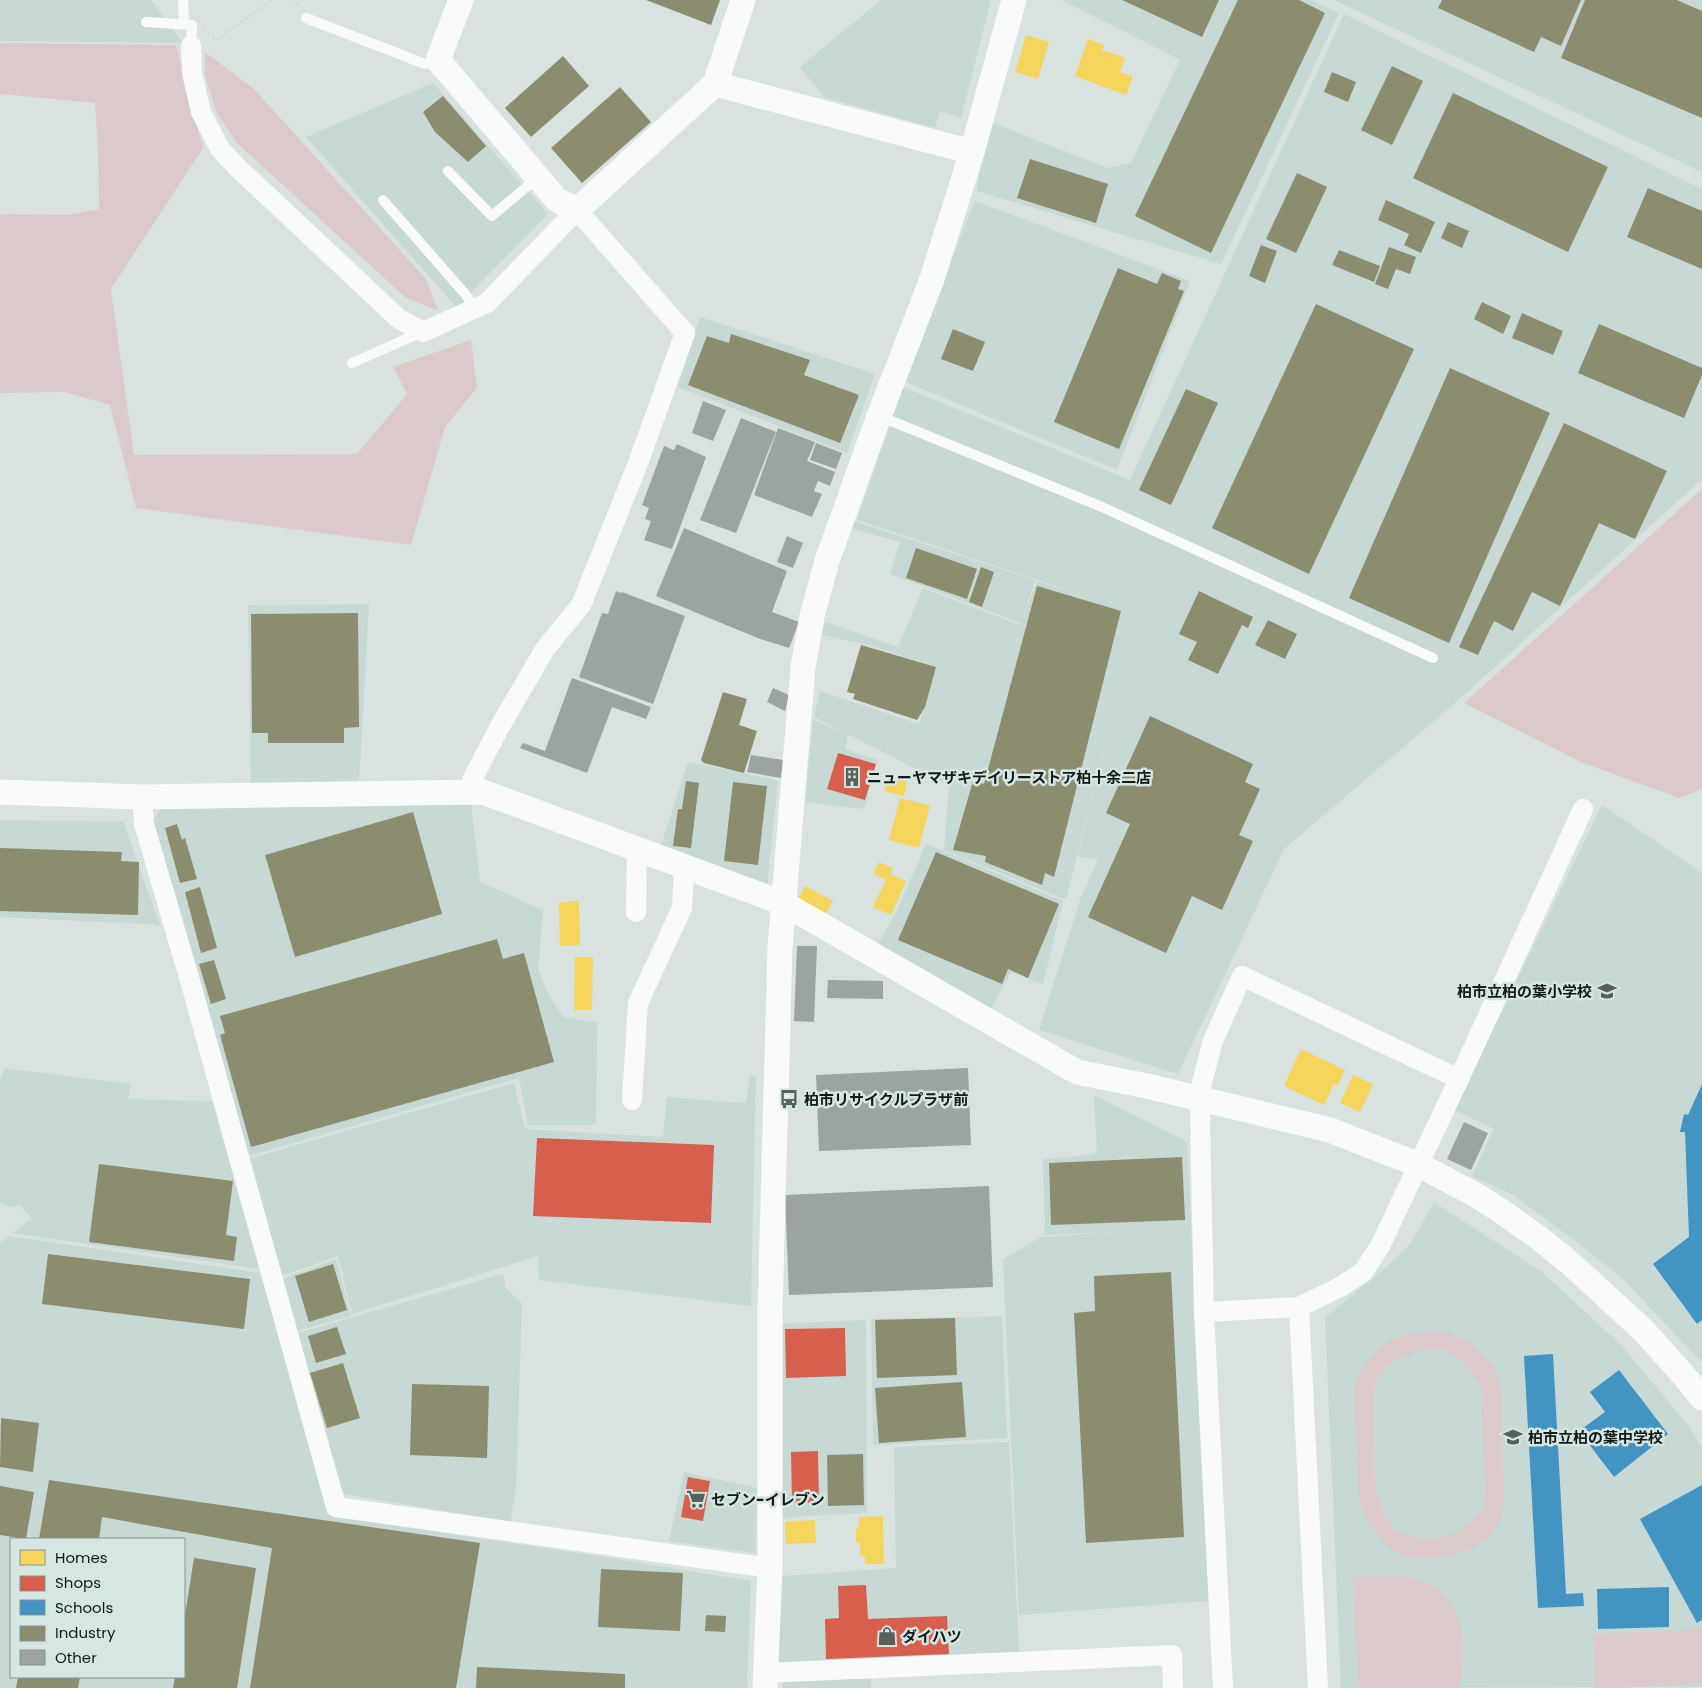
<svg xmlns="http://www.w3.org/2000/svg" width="1702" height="1688" viewBox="0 0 1702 1688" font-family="Poppins,'Noto Sans JP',sans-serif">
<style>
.built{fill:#c6d9d4;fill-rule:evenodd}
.green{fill:#dccacb;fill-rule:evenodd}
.homes{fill:#f6d55c}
.shops{fill:#d6604d}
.schools{fill:#4393c3}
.industry{fill:#8c8c6e}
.building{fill:#9ca4a2}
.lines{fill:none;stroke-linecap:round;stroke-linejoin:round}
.path{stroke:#cacecc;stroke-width:3;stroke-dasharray:1 4;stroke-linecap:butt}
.service{stroke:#f9fbfa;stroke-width:10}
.minor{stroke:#f9fbfa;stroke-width:20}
.tertiary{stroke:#f9fbfa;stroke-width:25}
.labels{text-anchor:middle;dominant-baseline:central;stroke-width:5;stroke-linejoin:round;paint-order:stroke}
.poi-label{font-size:15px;font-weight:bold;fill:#131918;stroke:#d4e7e2;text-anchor:start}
</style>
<rect width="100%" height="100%" fill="#d8e3e0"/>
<g class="built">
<polygon points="0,0 151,0 183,43 0,41"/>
<polygon points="881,0 991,0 961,118 940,111 935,128 824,97 800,67"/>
<polygon points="1062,0 1310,0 1339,13 1221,264 977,191 979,174 993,123 1107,168 1131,163 1180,60"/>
<polygon points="1334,0 1702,0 1702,172"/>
<polygon points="1344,14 1702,189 1702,479 1454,704 1284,849 1178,1074 1039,1030 1081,897 1098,860 1078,856 1111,720 1066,900 944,850 949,786 814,717 820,691 919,724 936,667 869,645 822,635 825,622 898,647 923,588 1020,625 1037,581 1077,593 857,520 903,387 1130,480"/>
<polygon points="433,83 548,214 478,285 458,309 306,137"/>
<polygon points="975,201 1190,281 1117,470 904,381"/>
<polygon points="700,317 875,374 847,453 678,387"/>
<polygon points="850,520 1035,580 1021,623 890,574 900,542 848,527"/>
<polygon points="369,604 359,784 251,788 248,605"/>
<polygon points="813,719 848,735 845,749 878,760 864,809 805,802"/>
<polygon points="688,762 744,773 778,781 767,888 659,852"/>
<polygon points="471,804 480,882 543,910 538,969 548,994 563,1017 597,1022 596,1125 528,1125 519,1078 245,1157 151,824 162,807"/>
<polygon points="1602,805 1702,873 1702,1363 1624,1280 1574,1240 1513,1195 1472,1176 1494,1129 1454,1110"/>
<polygon points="0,820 123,821 160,925 0,917"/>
<polygon points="926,844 1063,901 1043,984 1011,972 990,1010 875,949 896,913"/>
<polygon points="4,1068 131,1084 128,1099 212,1101 259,1269 12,1233 32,1219 20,1205 10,1207 0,1203 0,1082"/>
<polygon points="750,1075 756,1075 751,1306 539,1280 538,1256 352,1314 338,1256 278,1277 244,1160 514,1083 525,1129 663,1137 667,1097 746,1103"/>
<polygon points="1094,1095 1187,1142 1209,1601 1019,1615 1003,1259 1041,1237 1122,1232 1045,1235 1043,1159 1097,1154"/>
<polygon points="1434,1202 1542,1272 1620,1344 1689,1426 1702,1448 1702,1687 1341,1688 1325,1317 1382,1271 1411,1243"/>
<path d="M9,1236L260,1273L332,1516L597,1556L751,1581L747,1688H0V1243ZM11,1539H184V1677H11Z"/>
<polygon points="336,1259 351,1316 294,1332 278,1280"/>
<polygon points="503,1274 506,1289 522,1303 516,1489 510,1522 344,1494 295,1334"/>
<polygon points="1002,1316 1007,1438 873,1445 871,1319"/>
<polygon points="866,1320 867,1513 777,1518 775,1324"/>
<polygon points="1009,1442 1019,1655 776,1668 781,1576 896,1568 894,1447"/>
<polygon points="684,1472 757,1488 756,1553 669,1541"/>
<polygon points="871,1675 871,1688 782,1688 783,1679"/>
</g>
<g class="green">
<polygon points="0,43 176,45 203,148 111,289 134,455 357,454 407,394 393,367 471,340 477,388 445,427 411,545 136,508 110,405 65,392 0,393 0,214 69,215 99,209 98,152 95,103 0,94"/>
<polygon points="205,52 254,89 426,279 438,311 406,298 237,143 216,112 205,75"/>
<polygon points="1702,489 1702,789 1679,798 1581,762 1464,703"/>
<path d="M1419,1332H1446L1473,1343L1494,1367L1502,1394L1504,1502L1499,1523L1487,1539L1472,1549L1448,1557L1406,1558L1385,1544L1366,1520L1359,1501L1354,1385L1367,1362L1384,1344L1404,1335ZM1442,1349L1460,1359L1480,1383L1485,1491L1483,1508L1474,1519L1458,1531L1439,1539L1419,1538L1396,1531L1383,1513L1377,1494L1375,1478L1374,1395L1377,1380L1385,1368L1396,1359L1421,1351Z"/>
<path d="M1402,1575C1411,1578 1424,1580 1432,1585C1469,1610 1465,1649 1460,1688H1362L1358,1683L1352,1577Z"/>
<polygon points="1702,1626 1702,1683 1621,1688 1595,1688 1593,1634 1694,1630"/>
</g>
<g class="homes">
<polygon points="1026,35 1049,42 1038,79 1015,72"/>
<polygon points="1088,39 1104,45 1102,50 1125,58 1120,72 1133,77 1126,95 1075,76"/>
<polygon points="887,777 907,782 904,796 884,791"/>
<polygon points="900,798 930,806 919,848 889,840"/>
<polygon points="879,862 893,868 890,874 906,881 891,915 873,907 886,880 873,874"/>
<polygon points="805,886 833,901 826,914 798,899"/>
<polygon points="579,901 580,945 560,946 559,902"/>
<polygon points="575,957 593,957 592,1010 574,1010"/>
<polygon points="1301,1049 1345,1070 1337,1086 1334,1084 1324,1105 1284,1086"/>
<polygon points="1353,1075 1373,1084 1360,1112 1340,1103"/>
<polygon points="883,1516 884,1564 865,1564 865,1556 860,1556 860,1543 856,1543 856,1528 859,1528 859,1517"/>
<polygon points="815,1520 816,1543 786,1544 785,1522"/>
</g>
<g class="shops">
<polygon points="838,753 876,764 865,800 827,789"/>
<polygon points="537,1138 714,1145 711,1223 533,1216"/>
<polygon points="845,1328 846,1376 786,1378 785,1329"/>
<polygon points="818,1451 819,1503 792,1503 791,1452"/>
<polygon points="688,1477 710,1481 703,1521 681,1517"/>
<polygon points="866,1585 868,1619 947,1616 949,1654 826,1659 825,1619 839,1618 838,1586"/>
</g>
<g class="schools">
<polygon points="1702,1084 1702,1320 1697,1324 1653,1264 1689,1237 1685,1132 1680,1132 1684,1114 1688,1115"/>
<polygon points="1553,1354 1566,1594 1583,1593 1584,1606 1538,1608 1524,1356"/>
<polygon points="1619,1370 1668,1434 1614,1477 1579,1431 1605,1412 1590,1392"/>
<polygon points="1702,1485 1702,1620 1697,1623 1640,1519"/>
<polygon points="1669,1587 1669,1627 1598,1629 1597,1589"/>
</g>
<g class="industry">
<polygon points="646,0 720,0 711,25"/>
<polygon points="1122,0 1219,0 1202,37"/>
<polygon points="1238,0 1299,0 1325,13 1211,253 1135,216"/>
<polygon points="1442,0 1581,0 1561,46 1541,37 1534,52 1438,8"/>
<polygon points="1585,0 1677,0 1702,11 1702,118 1561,58"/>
<polygon points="563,56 589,86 531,137 505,108"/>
<polygon points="1392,66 1423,81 1392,145 1361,130"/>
<polygon points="1332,72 1356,82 1348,102 1324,92"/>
<polygon points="620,87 651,122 582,183 551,148"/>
<polygon points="1453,93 1608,167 1568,252 1413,178"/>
<polygon points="443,96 486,146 468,162 435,132 423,112"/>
<polygon points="1030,159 1108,184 1096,223 1017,198"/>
<polygon points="1297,173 1327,187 1296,253 1266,239"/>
<polygon points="1648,188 1702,211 1702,269 1627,237"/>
<polygon points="1386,200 1435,222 1421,253 1404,245 1409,234 1378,220"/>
<polygon points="1448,222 1469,231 1462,248 1441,238"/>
<polygon points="1261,245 1277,251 1265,283 1249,276"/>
<polygon points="1389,247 1416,257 1410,274 1396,269 1388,289 1375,284"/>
<polygon points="1339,250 1380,266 1374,282 1332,265"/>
<polygon points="1118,268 1157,284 1162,273 1181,281 1178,289 1184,291 1119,449 1054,422"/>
<polygon points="1482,302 1511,316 1503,334 1474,319"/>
<polygon points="1316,304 1414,349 1309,574 1212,528"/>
<polygon points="1522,313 1563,331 1553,355 1512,338"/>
<polygon points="1599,324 1702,368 1702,375 1684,418 1578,373"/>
<polygon points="953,329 985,342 973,371 941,359"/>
<polygon points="731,334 810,360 804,375 859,395 840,443 688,385 707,336 729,343"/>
<polygon points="1450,368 1550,413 1449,643 1349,598"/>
<polygon points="1186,389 1218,403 1171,505 1139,490"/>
<polygon points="1564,423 1667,471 1635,539 1599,523 1560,606 1532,592 1513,631 1494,621 1478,655 1459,647"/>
<polygon points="916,548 977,569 967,599 906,578"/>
<polygon points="981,567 994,572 982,607 969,602"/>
<polygon points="1037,586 1121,611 1054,877 1045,873 1042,885 985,862 986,856 953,850 973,781 984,784"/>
<polygon points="1199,591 1253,617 1248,628 1242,625 1218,674 1188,660 1197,642 1179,634"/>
<polygon points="358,613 359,727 344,728 344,743 268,743 268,733 252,733 251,614"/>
<polygon points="1268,620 1297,634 1285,659 1255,645"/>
<polygon points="861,645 936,667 925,707 917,720 853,699 855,694 847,692"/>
<polygon points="723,692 747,699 739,725 757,731 744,773 704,763 701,760"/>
<polygon points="1150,716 1253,764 1245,782 1260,789 1239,835 1253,841 1222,910 1192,896 1166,953 1088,917 1130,824 1106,813"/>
<polygon points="686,781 699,783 691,848 673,846 678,809 682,809"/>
<polygon points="733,782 767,786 758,865 724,861"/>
<polygon points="413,812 442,914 295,957 265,855"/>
<polygon points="177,824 182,840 185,838 197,879 180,883 165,828"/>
<polygon points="0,848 122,852 121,861 139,862 138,915 0,911"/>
<polygon points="936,852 1059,904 1028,978 1008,969 1002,984 898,940"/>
<polygon points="200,887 217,948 201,953 185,892"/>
<polygon points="497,939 503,959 524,953 554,1062 251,1147 220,1035 225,1033 220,1016"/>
<polygon points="214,960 226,999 211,1004 199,964"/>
<polygon points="1182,1157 1185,1220 1051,1225 1049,1163"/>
<polygon points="99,1164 233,1181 226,1235 237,1237 234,1261 89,1242"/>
<polygon points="48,1254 250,1279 244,1329 42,1304"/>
<polygon points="333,1264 347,1310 309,1322 295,1276"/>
<polygon points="1171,1272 1184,1537 1086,1543 1074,1313 1095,1311 1094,1276"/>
<polygon points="955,1318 957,1375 877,1378 875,1320"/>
<polygon points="337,1327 346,1354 316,1363 308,1336"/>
<polygon points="343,1363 360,1418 327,1428 310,1373"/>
<polygon points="962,1382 966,1437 879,1443 875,1388"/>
<polygon points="412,1384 489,1386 487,1458 410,1455"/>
<polygon points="1,1418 39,1423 33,1472 0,1467"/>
<polygon points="863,1454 864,1505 828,1506 827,1455"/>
<polygon points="49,1480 480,1543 456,1688 250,1688 272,1548 102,1517 99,1539 39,1539"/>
<polygon points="0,1486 34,1492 26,1539 0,1535"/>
<polygon points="194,1558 256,1568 237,1688 173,1688 175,1677 184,1677 184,1621"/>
<polygon points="601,1569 683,1573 680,1631 598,1627"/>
<polygon points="706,1615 726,1616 725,1632 705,1631"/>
<polygon points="477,1667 625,1674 625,1688 476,1688"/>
<polygon points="18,1677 80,1677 78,1688 16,1688"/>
</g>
<g class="building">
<polygon points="703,401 726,410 713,441 692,433"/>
<polygon points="741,418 776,432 736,533 700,520"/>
<polygon points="778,428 815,442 807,461 835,472 830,486 818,481 814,491 822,494 812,517 754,495"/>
<polygon points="816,443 842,453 836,469 810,460"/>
<polygon points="677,444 706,457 672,549 644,540 651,521 645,519 649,508 642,505 664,446 674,450"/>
<polygon points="684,528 787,571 772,612 799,622 789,648 760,639 656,596"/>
<polygon points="787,536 803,543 793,568 777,562"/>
<polygon points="616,591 621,593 622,592 685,616 653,704 579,677 602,613 608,614"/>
<polygon points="572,678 651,707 646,719 612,707 587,773 520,748 523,743 545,751"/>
<polygon points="773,688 789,695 785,711 767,702"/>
<polygon points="751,755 783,760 781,778 747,772"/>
<polygon points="797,946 817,946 814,1022 794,1021"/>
<polygon points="828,980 883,981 883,999 827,998"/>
<polygon points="968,1068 971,1145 819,1151 816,1075"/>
<polygon points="1464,1122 1488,1133 1471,1170 1447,1159"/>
<polygon points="989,1186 993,1287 789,1295 785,1195"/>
</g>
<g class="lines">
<g class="path">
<polyline points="294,0 300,8"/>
<polyline points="204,31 218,39 272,0"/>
</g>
<g class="service">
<polyline points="183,0 184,24"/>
<polyline points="306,18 425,64 437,60"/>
<polyline points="146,22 192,25 191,46"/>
<polyline points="448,171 492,216 537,178"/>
<polyline points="383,200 466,295 474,309"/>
<polyline points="352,363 422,332"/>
<polyline points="879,416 1102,507 1433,658"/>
</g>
<g class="minor">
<polyline points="191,46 192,73 201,112 220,149 239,169 399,319 423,332 487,303 577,210 685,333 637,466 581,605 545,649 499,728 473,778 470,792"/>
<polyline points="142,797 144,824 191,984 336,1507 770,1568"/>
<polyline points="636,912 637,850"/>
<polyline points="632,1100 638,1003 682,908 684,866"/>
<polyline points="1204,1312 1299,1307"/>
<polyline points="765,1673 1172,1655 1173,1688"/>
<polyline points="1223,1688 1204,1312 1200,1120 1201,1086 1213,1041 1242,976 1459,1079 1583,809"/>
<polyline points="1318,1688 1299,1307 1340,1287 1363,1272 1380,1246 1459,1079"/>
</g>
<g class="tertiary">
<polyline points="461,0 438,60 557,200 577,210 715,84 743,0"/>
<polyline points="715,84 972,152"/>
<polyline points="0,792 142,797 483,792 783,903 1077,1072 1147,1086 1330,1130 1419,1165 1476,1195 1501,1211 1539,1238 1570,1263 1644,1331 1685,1377 1702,1398"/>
<polyline points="765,1688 770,1568 770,1312 780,947 803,667 812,616 827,561 879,416 932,279 972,152 1014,0"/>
</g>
</g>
<defs>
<g id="building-bare" transform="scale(1.5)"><path d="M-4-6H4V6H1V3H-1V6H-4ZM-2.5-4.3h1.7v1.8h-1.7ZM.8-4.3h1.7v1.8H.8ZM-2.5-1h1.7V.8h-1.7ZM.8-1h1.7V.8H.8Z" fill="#58605e" stroke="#d4e7e2" stroke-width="2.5" paint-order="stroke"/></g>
<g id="school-bare" transform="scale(1.5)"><path d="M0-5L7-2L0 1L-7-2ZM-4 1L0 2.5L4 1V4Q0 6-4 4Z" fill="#58605e" stroke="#d4e7e2" stroke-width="2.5" paint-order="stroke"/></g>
<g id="bus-bare" transform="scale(1.5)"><path d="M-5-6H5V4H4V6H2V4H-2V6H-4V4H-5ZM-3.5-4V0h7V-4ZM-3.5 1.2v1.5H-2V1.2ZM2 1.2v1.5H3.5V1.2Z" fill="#58605e" stroke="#d4e7e2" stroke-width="2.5" paint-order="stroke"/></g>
<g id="supermarket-bare" transform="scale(1.5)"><path d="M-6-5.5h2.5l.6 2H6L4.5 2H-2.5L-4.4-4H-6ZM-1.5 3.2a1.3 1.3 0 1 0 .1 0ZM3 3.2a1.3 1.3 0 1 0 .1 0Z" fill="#58605e" stroke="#d4e7e2" stroke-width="2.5" paint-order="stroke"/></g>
<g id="shop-bare" transform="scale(1.5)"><path d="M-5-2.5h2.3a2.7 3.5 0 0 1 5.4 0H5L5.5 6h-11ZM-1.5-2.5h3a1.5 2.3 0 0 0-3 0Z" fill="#58605e" stroke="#d4e7e2" stroke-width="2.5" paint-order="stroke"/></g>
</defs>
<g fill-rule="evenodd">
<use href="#building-bare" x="852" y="777"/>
<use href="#school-bare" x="1607" y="991"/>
<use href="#bus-bare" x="789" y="1099"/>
<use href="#school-bare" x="1513" y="1437"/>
<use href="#supermarket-bare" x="696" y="1499"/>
<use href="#shop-bare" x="887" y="1636"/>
</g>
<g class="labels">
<g class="poi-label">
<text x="867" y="777">ニューヤマザキデイリーストア柏十余二店</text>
<text x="1592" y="991" text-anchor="end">柏市立柏の葉小学校</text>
<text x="804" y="1099">柏市リサイクルプラザ前</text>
<text x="1528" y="1437">柏市立柏の葉中学校</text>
<text x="711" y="1499">セブン-イレブン</text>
<text x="902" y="1636">ダイハツ</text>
</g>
</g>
<rect x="10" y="1538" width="175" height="140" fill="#d4e7e2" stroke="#879591"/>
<rect x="20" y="1550" width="25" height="15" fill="#f6d55c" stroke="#879591"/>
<text x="55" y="1563" font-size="15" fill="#131918">Homes</text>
<rect x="20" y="1576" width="25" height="15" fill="#d6604d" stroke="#879591"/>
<text x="55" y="1588" font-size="15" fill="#131918">Shops</text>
<rect x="20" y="1600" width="25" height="15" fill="#4393c3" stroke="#879591"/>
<text x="55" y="1613" font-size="15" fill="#131918">Schools</text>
<rect x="20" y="1626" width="25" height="15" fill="#8c8c6e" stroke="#879591"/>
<text x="55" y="1638" font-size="15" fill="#131918">Industry</text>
<rect x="20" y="1650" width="25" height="15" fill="#9ca4a2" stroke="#879591"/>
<text x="55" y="1663" font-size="15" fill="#131918">Other</text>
</svg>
